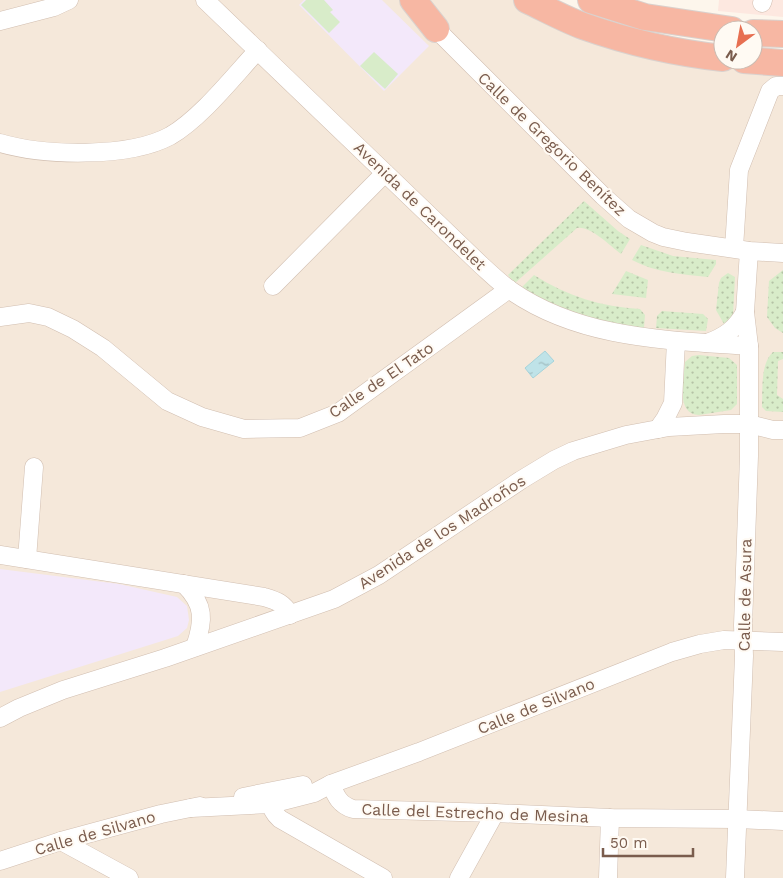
<svg xmlns="http://www.w3.org/2000/svg" width="783" height="878" viewBox="0 0 783 878" font-family="'Work Sans',sans-serif">
<style>
.residential{fill:#f5e8da}
.commercial{fill:#fde8e0}
.education{fill:#f3e8fa}
.grass{fill:url(#grass-dots)}
.pitch{fill:#d8ecc9}
.water{fill:url(#water-ripples);stroke:#a5d3da}
.lines{fill:none;stroke-linecap:round;stroke-linejoin:round}
.minor-casing{stroke:#d1beb0;stroke-width:19}
.highway-casing{stroke:#dad1cd;stroke-width:28}
.minor{stroke:#fff;stroke-width:18}
.highway{stroke:#f7b7a3;stroke-width:26}
.labels{text-anchor:middle;dominant-baseline:central;stroke-width:4;stroke-linejoin:round;paint-order:stroke}
.street-label{font-size:16px;fill:#7a5c4d;stroke:#fffaf3}
</style>
<defs>
<pattern id="grass-dots" width="8" height="8" patternUnits="userSpaceOnUse" patternTransform="scale(1.25)"><rect width="8" height="8" fill="#d8ecc9"/><path d="M2 2h.1M6 6h.1" fill="none" stroke="#b4c2a5" stroke-width="1.8" stroke-linecap="round"/></pattern>
<pattern id="water-ripples" width="26" height="14" patternUnits="userSpaceOnUse" patternTransform="scale(1.25)"><rect width="26" height="14" fill="#bfe3e8"/><path d="M2 4q2-2 4 0t4 0M15 11q2-2 4 0t4 0" fill="none" stroke="#a0bbbe"/></pattern>
</defs>
<rect width="100%" height="100%" fill="#fdf6ec"/>
<polygon class="residential" points="0,0 527,0 582,26 783,63 783,878 0,878"/>
<polygon class="commercial" points="719,0 783,0 783,17 718,11"/>
<g class="education">
<polygon points="304,0 382,0 429,46 384,91 299,5"/>
<polygon points="0,569 119,584 177,597 187,606 189,620 187,628 178,636 0,692"/>
</g>
<g class="grass">
<path d="M584,201L618,231L630,239L621,254C610,246 591,226 577,228L515,283L508,275Z"/>
<path d="M641,245L673,256L716,260V264L708,277C682,274 656,273 632,260Z"/>
<polygon points="783,270 783,333 775,328 767,317 769,281"/>
<polygon points="626,271 648,280 646,298 612,294"/>
<polygon points="728,273 735,277 733,316 724,324 716,310 719,283 721,278"/>
<path d="M534,275C567,296 602,307 640,309L645,315L644,328C600,324 560,310 521,288Z"/>
<polygon points="662,311 703,314 708,319 706,331 656,328 657,316"/>
<path d="M773,352H783V359L778,361L777,395L783,399V412L766,411L762,407C763,390 760,364 773,352Z"/>
<path d="M699,355L729,358L737,365V404L731,410L699,415C675,414 684,379 685,362L692,356Z"/>
</g>
<g class="pitch">
<polygon points="306,0 324,0 333,10 330,12 340,22 329,33 301,5"/>
<polygon points="374,52 398,74 385,89 360,66"/>
</g>
<polygon class="water" points="545,351 554,361 533,378 525,368"/>
<g class="lines">
<g class="minor-casing">
<g id="minor">
<path d="M205,0L481,265C490,273 499,282 510,290C580,339 666,340 749,346"/>
<polyline points="762,3 763,0"/>
<polyline points="0,21 54,7 69,0"/>
<polyline points="428,21 603,196 629,219 653,233 663,237 687,242 749,251 783,253"/>
<path d="M0,143C44,156 129,158 170,136C201,118 233,77 258,50"/>
<polyline points="734,248 739,170 770,91 776,86 783,86"/>
<polyline points="273,286 385,173"/>
<polyline points="745,312 749,251"/>
<polyline points="0,317 29,313 48,317 73,329 103,348 167,401 202,417 244,429 300,428 338,413 509,289"/>
<path d="M707,343C724,337 736,329 745,312L749,346V456L743,625L744,656L735,878"/>
<polyline points="658,429 665,419 673,403 676,341"/>
<path d="M0,555L264,597C277,601 284,603 290,615"/>
<polyline points="27,559 34,467"/>
<path d="M184,584C205,605 204,620 195,647"/>
<polyline points="0,718 19,708 63,690 165,658 334,599 379,575 521,480 554,460 573,451 626,435 669,427 724,424 749,424 773,430 783,430"/>
<path d="M331,784C336,797 340,805 353,809L495,813L610,818L737,819L783,821"/>
<path d="M273,794C269,805 272,812 280,819L383,878"/>
<polyline points="243,797 303,785"/>
<polyline points="191,808 271,804 314,793 331,784 419,752 672,652 700,644 724,640 783,642"/>
<polyline points="61,841 129,878"/>
<polyline points="0,861 61,841 161,814 200,806"/>
<polyline points="459,878 495,813"/>
<polyline points="608,878 610,818"/>
</g>
</g>
<g class="highway-casing">
<g id="highway">
<polyline points="413,0 436,29"/>
<path d="M527,0C546,9 564,19 583,26C628,42 676,53 723,58"/>
<polyline points="591,0 645,17 732,30"/>
<polyline points="753,33 783,34"/>
<polyline points="744,60 783,63"/>
</g>
</g>
<use href="#minor" class="minor"/>
<use href="#highway" class="highway"/>
</g>
<g class="labels">
<g class="street-label">
<text transform="translate(552 144) rotate(44)">Calle de Gregorio Benítez</text>
<text transform="translate(420 206) rotate(44)">Avenida de Carondelet</text>
<text transform="translate(381 380) rotate(-34)">Calle de El Tato</text>
<text transform="translate(442 532) rotate(-33)">Avenida de los Madroños</text>
<text transform="translate(745 595) rotate(-89)">Calle de Asura</text>
<text transform="translate(536 706) rotate(-22)">Calle de Silvano</text>
<text transform="translate(475 813) rotate(2)">Calle del Estrecho de Mesina</text>
<text transform="translate(95 833) rotate(-16)">Calle de Silvano</text>
</g>
</g>
<g transform="translate(738 45) rotate(212)"><circle r="24" fill="#fffaf3" stroke="#cabbb1"/>
<path d="M0-4L9 19L0 12L-9 19Z" fill="#e76f51"/>
<text y="-8" font-size="14" font-weight="bold" text-anchor="middle" fill="#7a5c4d">N</text>
</g>
<path d="M603 848v8h90v-8" fill="none" stroke="#7a5c4d" stroke-width="2.5"/>
<text x="610" y="848" font-size="15" fill="#7a5c4d" stroke="#fffaf3" stroke-width="4" paint-order="stroke">50 m</text>
</svg>
